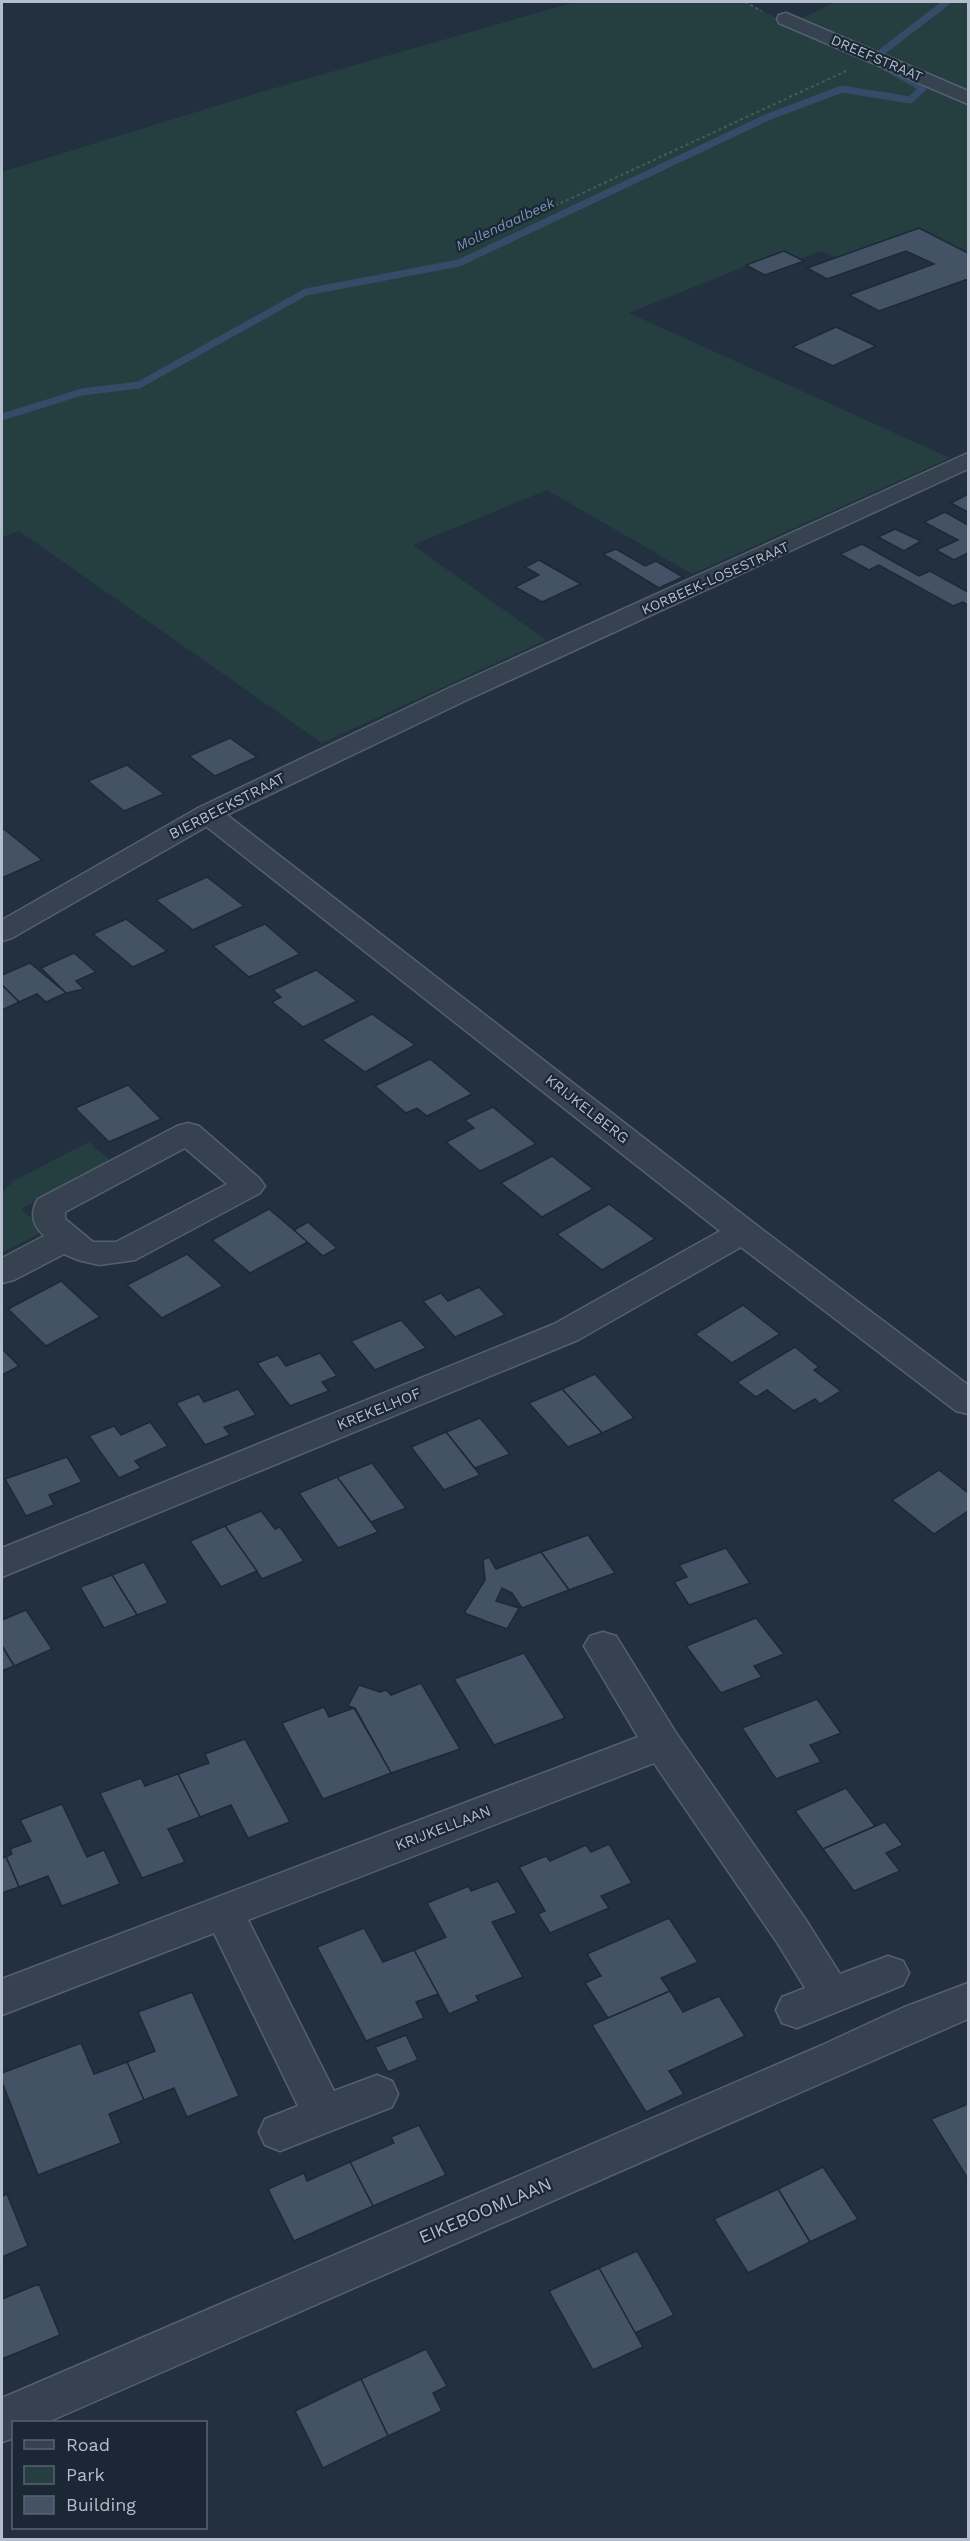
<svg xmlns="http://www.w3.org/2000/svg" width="970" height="2541" viewBox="0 0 970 2541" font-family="'Work Sans',sans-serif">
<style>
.green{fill:#253f41}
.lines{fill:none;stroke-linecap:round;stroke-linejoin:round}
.stream{stroke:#354c68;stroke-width:7}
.building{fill:#435365;stroke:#1e2937;stroke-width:1.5}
.minor-casing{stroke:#55606e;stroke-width:3}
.tertiary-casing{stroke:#55606e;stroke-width:3}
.path{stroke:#435c5e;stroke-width:2;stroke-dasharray:3 3;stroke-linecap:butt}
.minor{fill:#374250;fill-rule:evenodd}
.tertiary{fill:#374250;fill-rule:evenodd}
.labels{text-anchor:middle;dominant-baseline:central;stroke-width:4.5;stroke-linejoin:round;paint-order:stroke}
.far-street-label{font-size:14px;fill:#b3bdcb;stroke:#1c2735}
.far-water-label{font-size:14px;font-style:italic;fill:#7894b4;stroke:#1c2735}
.street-label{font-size:15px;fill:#b3bdcb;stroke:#1c2735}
.near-street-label{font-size:18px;fill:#b3bdcb;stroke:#1c2735}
</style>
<rect width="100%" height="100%" fill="#223040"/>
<g class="green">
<polygon points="575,2 746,2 780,20 968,100 968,253 919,228 835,258 821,251 800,259 784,251 629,313 950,458 692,574 547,490 413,545 546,640 322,743 19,531 2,537 2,172 261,92"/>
<polygon points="835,2 968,2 968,95 797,21"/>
<polygon points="89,1142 112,1162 21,1209 44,1231 2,1253 2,1192 15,1180"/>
</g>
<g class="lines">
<g class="stream">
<polyline points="883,51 947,2"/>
<polyline points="2,417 82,392 139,385 306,292 459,263 768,117 842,89 910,100 923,88 883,66"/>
</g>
</g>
<g class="building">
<polygon points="919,228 968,253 968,279 879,311 849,295 934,264 906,251 827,279 807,268"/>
<polygon points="784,251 804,261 765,275 746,265"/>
<polygon points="836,327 876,346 833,366 792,347"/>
<polygon points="968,494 968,512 951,503"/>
<polygon points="945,512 968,525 968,553 954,560 936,550 958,540 924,522"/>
<polygon points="895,529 921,541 904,551 878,537"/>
<polygon points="862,544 919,576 930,571 968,592 968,605 963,602 953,606 879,565 869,570 840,554"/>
<polygon points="616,549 645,566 656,561 683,577 659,588 603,554"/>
<polygon points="539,560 581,584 542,602 515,587 539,575 525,567"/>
<polygon points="230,738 257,757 215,776 189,756"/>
<polygon points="127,765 164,794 124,811 88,781"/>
<polygon points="4,829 42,860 2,878 2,830"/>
<polygon points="207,877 244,906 193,930 156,900"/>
<polygon points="126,919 167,951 133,967 93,934"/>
<polygon points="265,924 300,954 249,977 213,946"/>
<polygon points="74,953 96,972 76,981 84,989 66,993 41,968"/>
<polygon points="30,963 66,993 46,1002 37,994 19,1002 2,985 2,975"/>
<polygon points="316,970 357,1001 303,1027 272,1002 281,997 273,990"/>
<polygon points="2,985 19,1002 2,1010"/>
<polygon points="372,1014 415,1045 365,1072 322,1040"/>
<polygon points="430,1059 472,1094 427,1116 417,1108 406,1113 375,1086"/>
<polygon points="128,1085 161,1119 109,1142 75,1108"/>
<polygon points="493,1107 536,1144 480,1171 446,1142 474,1128 465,1120"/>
<polygon points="552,1156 593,1189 542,1217 501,1183"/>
<polygon points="609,1204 655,1239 602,1270 557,1234"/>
<polygon points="269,1209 308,1242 250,1273 212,1240"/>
<polygon points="308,1222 337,1248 323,1256 294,1230"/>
<polygon points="187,1254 223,1286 162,1318 127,1285"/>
<polygon points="61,1281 100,1317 46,1346 8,1309"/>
<polygon points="479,1287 505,1315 455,1337 423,1301 441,1293 448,1301"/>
<polygon points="743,1305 780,1334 732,1363 695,1334"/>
<polygon points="401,1320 426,1348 375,1370 351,1341"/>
<polygon points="795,1347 819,1367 814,1370 841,1391 820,1404 815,1399 794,1411 767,1390 756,1397 737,1382"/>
<polygon points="2,1349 19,1366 2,1375"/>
<polygon points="320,1353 337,1376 322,1382 329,1391 290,1406 257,1363 278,1355 286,1366"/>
<polygon points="595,1374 634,1418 602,1433 562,1389"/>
<polygon points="238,1389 256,1415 224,1427 230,1435 205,1445 176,1403 199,1394 204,1402"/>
<polygon points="562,1389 602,1433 568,1447 529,1403"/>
<polygon points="480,1418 510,1454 475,1468 446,1432"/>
<polygon points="150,1422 168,1446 135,1461 141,1468 119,1478 89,1436 114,1426 121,1435"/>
<polygon points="446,1432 480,1475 444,1490 411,1447"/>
<polygon points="67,1457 82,1482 49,1495 54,1505 26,1516 5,1479"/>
<polygon points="372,1463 406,1508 371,1522 337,1477"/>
<polygon points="939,1470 968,1493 968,1511 934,1534 892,1500"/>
<polygon points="337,1477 378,1532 338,1548 299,1493"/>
<polygon points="261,1511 275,1529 280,1527 304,1561 262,1579 225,1526"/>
<polygon points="225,1526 257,1571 221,1587 190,1541"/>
<polygon points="588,1535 615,1573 569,1590 541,1552"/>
<polygon points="726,1548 750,1583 689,1605 674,1582 687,1577 679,1565"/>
<polygon points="541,1552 569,1590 522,1608 512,1593 502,1588 496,1601 519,1608 507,1629 464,1613 485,1580 483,1560 489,1557 496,1569"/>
<polygon points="144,1562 168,1603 137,1615 112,1575"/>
<polygon points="112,1575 137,1615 104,1628 80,1587"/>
<polygon points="26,1610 52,1649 14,1666 2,1646 2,1620"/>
<polygon points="756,1618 784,1654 754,1666 762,1677 721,1693 686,1646"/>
<polygon points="2,1646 14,1666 2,1671"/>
<polygon points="524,1653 565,1718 494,1745 454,1679"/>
<polygon points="421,1683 460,1749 391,1773 355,1708 348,1706 359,1685 380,1692 386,1690 391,1695"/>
<polygon points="817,1699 841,1733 810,1745 821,1762 776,1779 742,1728"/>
<polygon points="324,1707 329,1717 354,1708 391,1773 323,1799 282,1723"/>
<polygon points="245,1739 290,1822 248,1838 231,1805 200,1817 178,1774 209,1763 205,1754"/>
<polygon points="178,1774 200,1817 168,1829 185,1862 142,1878 100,1793 141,1778 145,1786"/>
<polygon points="846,1788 875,1826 823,1849 795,1811"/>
<polygon points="62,1804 87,1857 104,1850 120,1884 62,1906 48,1876 19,1887 6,1857 12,1854 10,1849 31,1841 20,1820"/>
<polygon points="885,1822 903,1845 886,1853 900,1871 854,1891 823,1849"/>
<polygon points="609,1844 632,1883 601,1896 609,1908 550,1933 538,1914 545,1911 519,1867 546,1856 550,1861 586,1845 591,1852"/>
<polygon points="2,1855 3,1858 6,1857 19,1887 2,1893"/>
<polygon points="498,1881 517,1913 492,1922 523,1977 476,1996 479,2001 449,2014 414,1950 446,1937 427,1903 469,1886 471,1891"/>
<polygon points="669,1918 698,1962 661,1978 670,1991 608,2018 585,1983 601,1976 587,1954"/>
<polygon points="364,1928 383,1962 414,1950 438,1994 416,2002 424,2018 366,2041 317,1947"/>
<polygon points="670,1991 683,2012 719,1996 745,2036 669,2071 684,2094 646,2112 592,2025"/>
<polygon points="192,1992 239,2096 187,2117 174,2088 144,2100 127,2062 155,2051 138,2012"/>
<polygon points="406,2035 418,2060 388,2072 375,2047"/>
<polygon points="81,2043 94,2074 127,2062 144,2100 109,2114 121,2143 38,2175 2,2082 2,2073"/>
<polygon points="968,2104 968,2179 931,2119"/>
<polygon points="419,2125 446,2175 373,2206 350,2162 394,2143 391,2137"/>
<polygon points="350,2162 373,2206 294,2241 268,2189 304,2173 307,2181"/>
<polygon points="823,2167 858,2219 810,2242 778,2189"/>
<polygon points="778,2189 810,2242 748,2273 714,2219"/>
<polygon points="7,2194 28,2246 2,2257 2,2196"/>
<polygon points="637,2251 674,2315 635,2333 599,2268"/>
<polygon points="599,2268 643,2347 593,2370 549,2291"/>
<polygon points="39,2284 60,2335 2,2359 2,2299"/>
<polygon points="426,2349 447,2386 433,2393 442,2411 388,2436 361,2379"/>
<polygon points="361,2379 388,2436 323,2468 295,2411"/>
</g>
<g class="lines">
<g class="minor-casing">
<g id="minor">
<polygon points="786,13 968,91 968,104 779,23 777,19 779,15"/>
<polygon points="968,453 968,469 469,699 227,815 755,1224 968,1385 968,1414 956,1411 741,1247 578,1340 2,1577 2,1548 554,1324 720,1231 198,820 194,814 198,808 451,687"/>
<path d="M188,1123L199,1126L260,1179L265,1186L260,1193L135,1260L99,1265L78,1260L64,1254L14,1280L2,1283V1258L44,1236C33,1225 29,1214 38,1199L177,1126ZM185,1148L227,1184L116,1242H93L65,1219V1212Z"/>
<polygon points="603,1632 616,1636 676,1733 806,1920 840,1974 888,1956 903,1961 909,1973 903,1985 797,2028 782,2023 776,2010 782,1997 805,1988 778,1944 654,1763 248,1920 334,2091 377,2075 392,2081 398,2094 392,2107 295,2145 280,2151 265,2145 259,2132 265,2119 298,2106 214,1933 2,2015 2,1979 638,1737 584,1646 590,1636"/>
<polygon points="968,1983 968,2019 48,2422 14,2422 14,2438 2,2442 2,2398 820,2046 902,2008"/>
</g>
</g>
<g class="tertiary-casing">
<polygon id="tertiary" points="208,806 218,808 222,814 218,820 12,938 2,941 2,920 198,808"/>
</g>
<g class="path">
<polyline points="745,2 762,11"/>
<polyline points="468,246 846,71"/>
</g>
<use href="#minor" class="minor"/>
<use href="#tertiary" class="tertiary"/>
</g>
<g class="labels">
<g class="far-street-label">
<text transform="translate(877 58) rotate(23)">DREEFSTRAAT</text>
<text transform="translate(715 578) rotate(-24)">KORBEEK-LOSESTRAAT</text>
</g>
<g class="far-water-label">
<text transform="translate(505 224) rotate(-25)">Mollendaalbeek</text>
</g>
<g class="street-label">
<text transform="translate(227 806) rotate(-27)">BIERBEEKSTRAAT</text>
<text transform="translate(587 1109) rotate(38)">KRIJKELBERG</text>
<text transform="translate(379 1409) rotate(-22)">KREKELHOF</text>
<text transform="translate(443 1828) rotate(-21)">KRIJKELLAAN</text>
</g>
<g class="near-street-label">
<text transform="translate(485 2210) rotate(-23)">EIKEBOOMLAAN</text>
</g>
</g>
<rect width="970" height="2541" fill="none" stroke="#b3bdcb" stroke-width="6"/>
<rect x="12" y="2421" width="195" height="108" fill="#1c2735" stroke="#586371" stroke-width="1.5"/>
<rect x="24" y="2440" width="30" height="9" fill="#374250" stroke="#586371" stroke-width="1.5"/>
<text x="66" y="2451" font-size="18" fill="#b3bdcb">Road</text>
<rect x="24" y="2466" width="30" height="18" fill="#253f41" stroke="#586371" stroke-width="1.5"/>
<text x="66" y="2481" font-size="18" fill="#b3bdcb">Park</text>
<rect x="24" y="2496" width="30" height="18" fill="#435365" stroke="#586371" stroke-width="1.5"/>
<text x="66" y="2511" font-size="18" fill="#b3bdcb">Building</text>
</svg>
